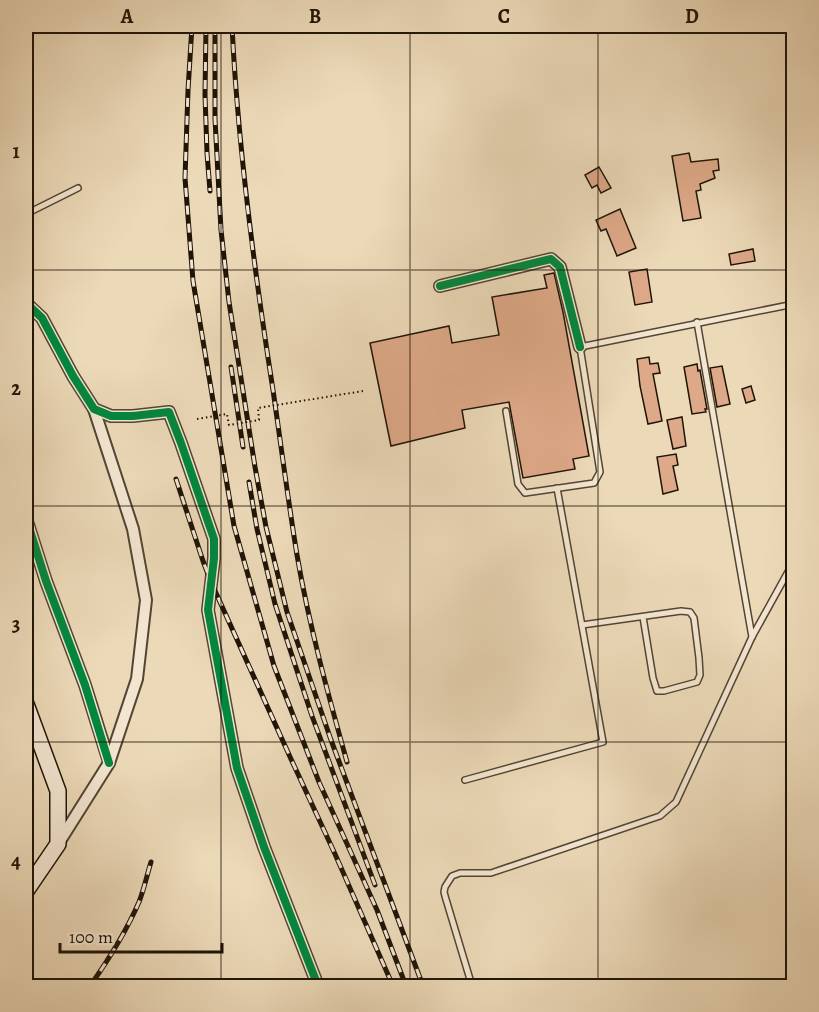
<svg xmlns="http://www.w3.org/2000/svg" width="819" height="1012" viewBox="0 0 819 1012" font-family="Alegreya,serif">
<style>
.building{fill:#dea989;stroke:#1f1407;stroke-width:1.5}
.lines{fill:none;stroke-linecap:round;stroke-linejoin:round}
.lane-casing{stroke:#524533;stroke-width:8}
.street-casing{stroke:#524533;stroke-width:14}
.secondary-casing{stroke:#1f1407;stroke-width:18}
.lane{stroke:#f3e6d1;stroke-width:5}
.street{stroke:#f3e6d1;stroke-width:10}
.secondary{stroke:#f3e6d1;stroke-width:15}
.rail-casing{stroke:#1f1407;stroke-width:5}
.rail{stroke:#f3e6d1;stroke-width:3;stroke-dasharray:9;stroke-linecap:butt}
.path-bridge{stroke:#1f1407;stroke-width:2;stroke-dasharray:1.5 3;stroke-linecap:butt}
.cycleway-casing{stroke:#f3e6d1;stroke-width:11}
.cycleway{stroke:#00873e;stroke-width:8}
.grid{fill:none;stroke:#1f1407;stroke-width:1.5;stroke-opacity:0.55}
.neatline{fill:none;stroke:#1f1407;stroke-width:2}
.grid-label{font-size:20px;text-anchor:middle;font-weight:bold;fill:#1f1407}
</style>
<rect width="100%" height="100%" fill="#ecd9b8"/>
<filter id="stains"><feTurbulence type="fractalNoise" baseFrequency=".00333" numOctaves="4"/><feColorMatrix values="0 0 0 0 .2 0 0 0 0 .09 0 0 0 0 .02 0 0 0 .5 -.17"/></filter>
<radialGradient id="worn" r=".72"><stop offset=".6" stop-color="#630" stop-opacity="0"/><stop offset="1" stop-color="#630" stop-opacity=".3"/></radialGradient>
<g class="building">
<polygon points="689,153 691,162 718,159 719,170 713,171 715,178 700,184 701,190 696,191 701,218 683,221 672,156"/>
<polygon points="599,167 611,188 601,193 597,185 592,188 585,175"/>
<polygon points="620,209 636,248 617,256 606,229 601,231 596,220"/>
<polygon points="753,249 755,261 731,265 729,254"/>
<polygon points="647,269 652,302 635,305 629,272"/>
<polygon points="554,273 563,312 589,456 573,459 575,469 523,478 509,402 462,410 465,428 391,446 370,343 449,326 452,343 499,335 492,297 547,288 544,275"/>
<polygon points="649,357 650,364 658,363 660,373 653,374 662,421 648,424 640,386 637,359"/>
<polygon points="697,364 698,371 700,370 707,409 705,409 706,412 692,414 684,367"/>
<polygon points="722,366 730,404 717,407 710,368"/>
<polygon points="751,386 755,400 746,403 742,389"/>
<polygon points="682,417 686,446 673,449 667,420"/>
<polygon points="676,454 678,465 673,466 678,490 663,494 657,457"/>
</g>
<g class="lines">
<g class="lane-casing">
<g id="lane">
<polyline points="26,214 78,188"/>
<polyline points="697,322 752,637"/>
<polyline points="506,411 518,484 525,493 594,483 600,472 580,347 794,304"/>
<polyline points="582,625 681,611 690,612 694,618 699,658 700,675 697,682 664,691 657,691 653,678 643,617"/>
<polyline points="465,780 603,742 557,488"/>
<polyline points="472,986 445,896 444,892 445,887 452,876 460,873 491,873 660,816 676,802 752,637 794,561"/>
</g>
</g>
<g class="street-casing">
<g id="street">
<polyline points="440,286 551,259 560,267 580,347"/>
<polyline points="26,303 42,318 73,376 94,409 111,416 133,416 169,412 181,443 214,539 214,558 208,610 237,768 264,847 318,986"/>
<polyline points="26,518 46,581 85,685 109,762"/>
<polyline points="58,844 109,763 137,679 146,600 133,529 94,409"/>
</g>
</g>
<g class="secondary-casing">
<polyline id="secondary" points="26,704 58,791 58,844 26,891"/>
</g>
<use href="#lane" class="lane"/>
<use href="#street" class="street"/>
<use href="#secondary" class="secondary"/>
<g class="rail-casing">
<g id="rail">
<polyline points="192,26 188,90 185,178 193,281 234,526 274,666 319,782 377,910 406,986"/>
<polyline points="206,26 205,95 207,153 210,191"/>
<polyline points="215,26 215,119 221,230 229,302 255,467 266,527 287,612 331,740 423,986"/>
<path d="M232,26C238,148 254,269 273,390C281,445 288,500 297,555C309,625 328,694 347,762"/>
<polyline points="231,367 243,447"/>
<polyline points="176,479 203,561 211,582 291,759 335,854 393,986"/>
<polyline points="249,482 257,529 275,604 312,716 375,885"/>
<path d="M90,986C109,959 126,932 139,902C144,889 147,875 151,862"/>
</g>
</g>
<use href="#rail" class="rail"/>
<polyline class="path-bridge" points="197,419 227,414 229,425 259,420 258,408 363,391"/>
<g class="cycleway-casing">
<g id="cycleway">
<polyline points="440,286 551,259 560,267 580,347"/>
<polyline points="26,303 42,318 73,376 94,409 111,416 133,416 169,412 181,443 214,539 214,558 208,610 237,768 264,847 318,986"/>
<polyline points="26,518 46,581 85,685 109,763"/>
</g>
</g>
<use href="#cycleway" class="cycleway"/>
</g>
<path class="grid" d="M221,26V986M410,26V986M598,26V986M26,270H794M26,506H794M26,742H794"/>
<rect width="819" height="1012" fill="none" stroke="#ecd9b8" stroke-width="66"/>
<path d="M60 943v9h162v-9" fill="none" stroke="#1f1407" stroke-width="3"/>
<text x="69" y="943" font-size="18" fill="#1f1407" stroke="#f3e6d1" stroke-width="4.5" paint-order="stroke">100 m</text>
<rect x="33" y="33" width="753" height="946" class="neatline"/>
<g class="grid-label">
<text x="127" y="23">A</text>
<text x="315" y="23">B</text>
<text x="504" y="23">C</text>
<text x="692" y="23">D</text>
<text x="16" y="158">1</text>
<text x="16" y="395">2</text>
<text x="16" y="631">3</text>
<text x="16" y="868">4</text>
</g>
<rect width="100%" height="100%" filter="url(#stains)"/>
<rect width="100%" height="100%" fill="url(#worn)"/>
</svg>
